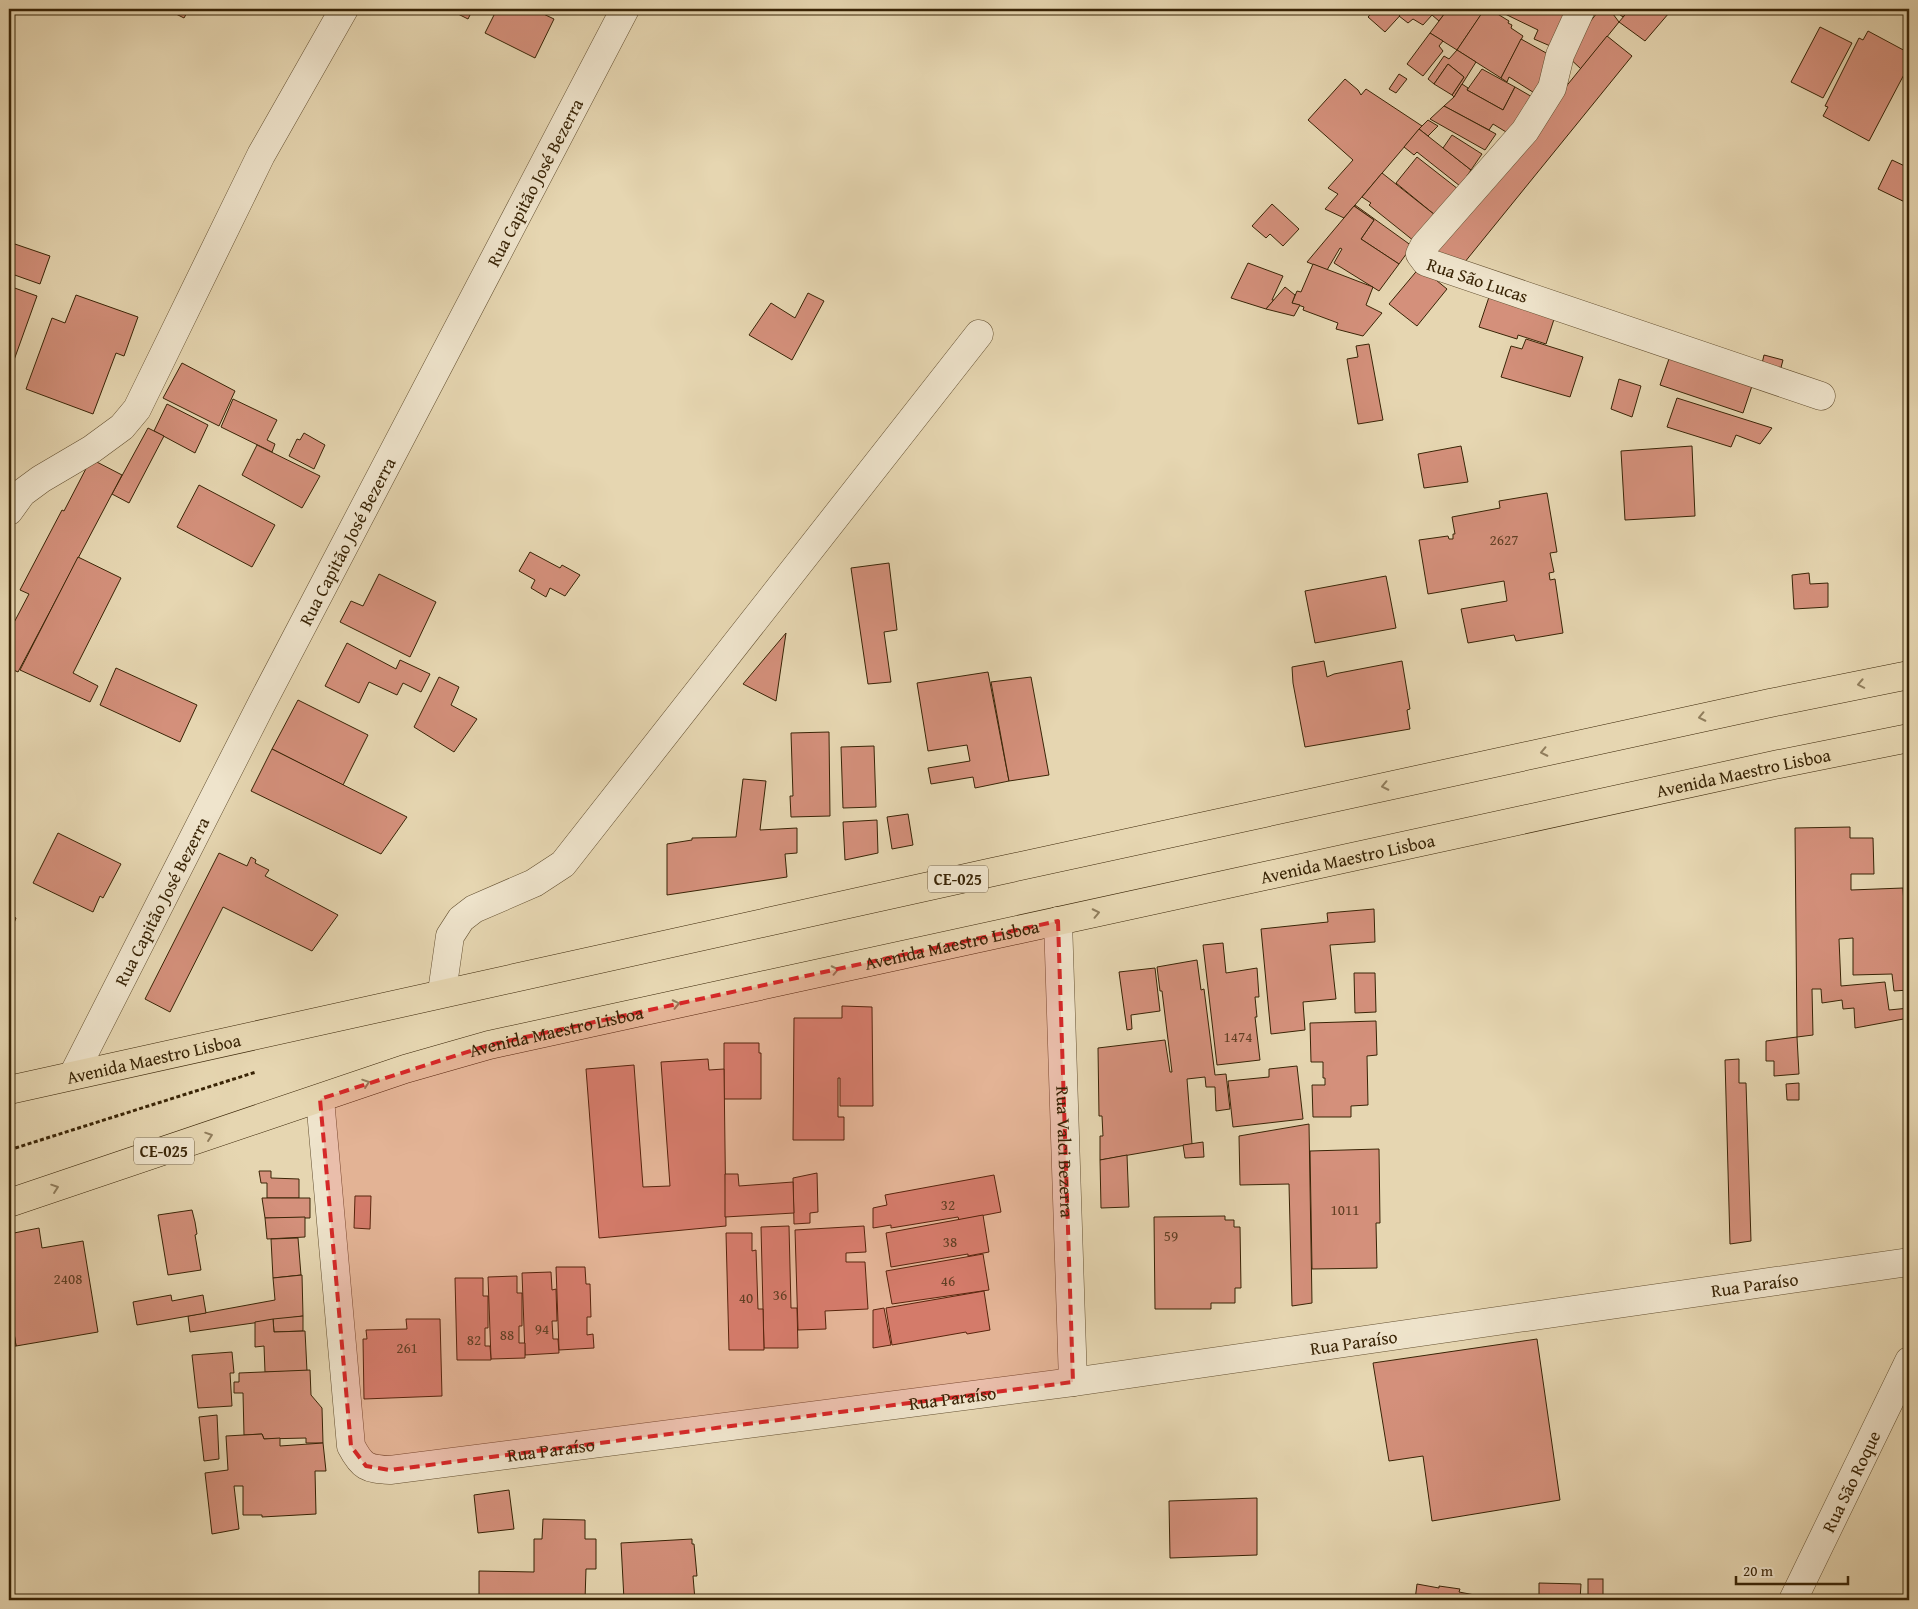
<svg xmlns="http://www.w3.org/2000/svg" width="1918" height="1609" viewBox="0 0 1918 1609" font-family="'Gentium Book Plus',serif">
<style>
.building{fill:#d4907b;stroke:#392406}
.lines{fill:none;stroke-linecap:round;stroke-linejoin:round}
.minor-casing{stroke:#645031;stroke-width:29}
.highway-casing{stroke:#392406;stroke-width:29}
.path{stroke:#392406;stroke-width:3;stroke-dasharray:4 2.5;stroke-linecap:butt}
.minor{stroke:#efe4cc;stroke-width:28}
.highway{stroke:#e6d6b1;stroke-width:28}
.oneway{stroke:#907d5c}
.marked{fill:#d62828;fill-opacity:0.2;stroke:#d62828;stroke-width:4;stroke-dasharray:10 6;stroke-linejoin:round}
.labels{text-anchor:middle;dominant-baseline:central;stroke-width:5;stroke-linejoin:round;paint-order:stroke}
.number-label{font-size:15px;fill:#603f23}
.shield{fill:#efe4cc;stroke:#705e41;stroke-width:1}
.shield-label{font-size:16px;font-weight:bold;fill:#392406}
.street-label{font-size:18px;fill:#392406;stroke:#efe4cc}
</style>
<rect width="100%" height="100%" fill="#e6d6b1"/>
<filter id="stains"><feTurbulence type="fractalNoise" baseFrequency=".004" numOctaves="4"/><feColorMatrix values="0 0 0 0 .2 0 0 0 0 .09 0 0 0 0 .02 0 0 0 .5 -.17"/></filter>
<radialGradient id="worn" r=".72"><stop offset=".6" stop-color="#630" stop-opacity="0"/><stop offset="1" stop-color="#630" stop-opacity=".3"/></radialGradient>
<g class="building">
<polygon points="166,9 189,9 184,18"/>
<polygon points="448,9 473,9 468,19"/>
<polygon points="497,9 533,9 554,19 535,58 485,33"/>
<polygon points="1375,9 1406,9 1385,32 1368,17"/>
<polygon points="1406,9 1448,9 1439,21 1432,15 1423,25 1413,19 1408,23 1399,16"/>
<polygon points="1448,9 1485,9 1457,50 1430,33"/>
<polygon points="1505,9 1572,9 1555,48 1534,39 1538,30 1503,13"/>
<polygon points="1600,9 1609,9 1614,12 1613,14 1619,22 1581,69 1565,54"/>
<polygon points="1612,9 1630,9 1623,17"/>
<polygon points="1630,9 1664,9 1669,13 1645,41 1619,22"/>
<polygon points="1484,10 1491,10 1509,21 1508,23 1512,25 1511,28 1523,36 1501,78 1457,50"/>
<polygon points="1820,27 1852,43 1823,98 1791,82"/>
<polygon points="1868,31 1909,53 1909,65 1869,141 1823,116 1828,107 1825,106 1859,38 1863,40"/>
<polygon points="1430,33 1443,41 1439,46 1443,51 1423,76 1407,64"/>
<polygon points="1607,36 1632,56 1460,268 1427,258"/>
<polygon points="1521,39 1548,54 1536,94 1509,77 1507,82 1501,78"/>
<polygon points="1457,50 1476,62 1454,97 1452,95 1464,77 1448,64 1434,84 1428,79 1444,56 1449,59"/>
<polygon points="1448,64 1464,77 1452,95 1434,84"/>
<polygon points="1482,69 1515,87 1503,110 1467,90"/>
<polygon points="1399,74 1407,79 1396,93 1389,89"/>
<polygon points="1345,79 1358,90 1361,95 1366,89 1422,126 1344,218 1325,209 1338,194 1328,188 1353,160 1308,120"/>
<polygon points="1462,84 1468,88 1467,90 1503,110 1515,87 1534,98 1511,135 1493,124 1489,130 1444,106 1454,97"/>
<polygon points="1444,106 1496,134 1485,150 1430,119"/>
<polygon points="1428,120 1438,126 1428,136 1419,129"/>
<polygon points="1419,129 1471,170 1460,186 1417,152 1414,155 1404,147"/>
<polygon points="1452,135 1482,154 1471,170 1443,148"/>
<polygon points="1417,157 1458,189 1435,215 1396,183"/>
<polygon points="1892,160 1909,168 1909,204 1878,189"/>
<polygon points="1382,173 1435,215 1414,241 1369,205 1371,203 1362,197"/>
<polygon points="1272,204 1299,229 1283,246 1270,234 1266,238 1252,226"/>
<polygon points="1355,205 1412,246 1399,264 1361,239 1374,220 1354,206"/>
<polygon points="1354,206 1374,220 1361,239 1399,264 1379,291 1334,263 1342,249 1340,248 1327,270 1307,262"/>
<polygon points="9,242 50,256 40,284 9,273"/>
<polygon points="1248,263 1283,276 1272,300 1274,300 1266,309 1231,298"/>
<polygon points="1313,264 1373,287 1366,305 1382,313 1363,336 1336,329 1338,323 1303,310 1304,307 1292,303 1297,291 1301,292"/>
<polygon points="1420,267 1447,289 1417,326 1389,304"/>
<polygon points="9,286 37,296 9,374"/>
<polygon points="1285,287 1295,295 1292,303 1300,305 1294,316 1266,309"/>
<polygon points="1492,288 1557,310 1546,344 1518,335 1517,339 1479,327"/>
<polygon points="808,293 824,301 792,360 749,335 771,303 795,318"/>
<polygon points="76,295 138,317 124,356 116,353 93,414 26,389 52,318 65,323"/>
<polygon points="1526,339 1583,357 1570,397 1501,377 1511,346 1522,349"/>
<polygon points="1369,344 1383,420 1358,424 1347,359 1358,357 1356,346"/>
<polygon points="1672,350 1754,380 1743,413 1660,385"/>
<polygon points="1764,355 1783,360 1779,375 1761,368"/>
<polygon points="182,363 235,391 219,426 163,398"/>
<polygon points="1619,379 1641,386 1632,417 1611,409"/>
<polygon points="1677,398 1772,428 1760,444 1736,435 1731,447 1667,427"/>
<polygon points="233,399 277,420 267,440 275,444 272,452 221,427"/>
<polygon points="167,404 208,425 195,453 154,431"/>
<polygon points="148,428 164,436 129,503 112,494"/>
<polygon points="304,433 325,445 314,469 289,456 297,439 300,440"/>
<polygon points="257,445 320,476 302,508 242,475"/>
<polygon points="1461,446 1468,482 1424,488 1418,454"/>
<polygon points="1692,446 1695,516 1625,520 1621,451"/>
<polygon points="91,459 122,475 18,672 9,668 9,632 29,594 20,590 62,510 64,511"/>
<polygon points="199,485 275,525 252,567 177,527"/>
<polygon points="1547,493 1557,552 1550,553 1554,572 1549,573 1550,580 1555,579 1563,633 1516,641 1514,635 1468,643 1461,609 1507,601 1504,581 1428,594 1419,540 1448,536 1449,539 1453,539 1453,534 1455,534 1452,517 1500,508 1499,501"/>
<polygon points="530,552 560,568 562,565 580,575 565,596 550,588 546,597 531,588 535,580 519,571"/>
<polygon points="78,557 121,578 73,673 98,686 90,702 20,670"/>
<polygon points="889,563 897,630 884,632 891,682 868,684 851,568"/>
<polygon points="1809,573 1810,584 1828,583 1828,607 1794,609 1792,575"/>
<polygon points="379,574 436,602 410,657 340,622 351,601 363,606"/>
<polygon points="1386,576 1396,628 1315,643 1305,591"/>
<polygon points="786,633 776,701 743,684"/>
<polygon points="347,643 396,669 400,660 430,674 421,692 403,683 397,695 369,682 359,703 325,686"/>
<polygon points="1324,661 1327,677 1334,674 1402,661 1410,709 1407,710 1410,729 1305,747 1293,683 1292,667"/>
<polygon points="116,668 197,705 180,742 100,705"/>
<polygon points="988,672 1009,781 975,788 973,777 931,784 928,768 970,761 967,745 928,751 917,683"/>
<polygon points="439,677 459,687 451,705 477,719 454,752 414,727"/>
<polygon points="1031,677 1049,775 1009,781 991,682"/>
<polygon points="298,700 368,735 343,785 272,749"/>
<polygon points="829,732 830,816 791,817 790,796 793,796 791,733"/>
<polygon points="874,746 876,807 843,808 841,747"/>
<polygon points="272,749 407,817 381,854 251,791"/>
<polygon points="743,779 766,781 760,830 797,828 797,853 785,854 787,877 667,895 667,844 692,840 692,838 736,837"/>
<polygon points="908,814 913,845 892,849 887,817"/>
<polygon points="877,820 878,853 845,860 843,822"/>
<polygon points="1850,827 1850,838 1873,838 1874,874 1851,874 1851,890 1903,888 1909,990 1894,991 1892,974 1853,975 1853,938 1839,939 1841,986 1885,982 1889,1010 1909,1008 1909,1018 1855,1028 1854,1008 1843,1009 1842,1000 1822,1003 1821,989 1812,989 1813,1035 1797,1037 1795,828"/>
<polygon points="58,833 121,864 103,898 100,896 93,912 33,883"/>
<polygon points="219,853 247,866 251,857 256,860 255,863 269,870 265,876 338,915 312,951 223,907 170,1012 145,999"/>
<polygon points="1374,909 1375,942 1330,945 1336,999 1303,1002 1305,1030 1271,1034 1261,929 1328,922 1327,913"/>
<polygon points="9,914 16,918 9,935"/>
<polygon points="1223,943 1226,973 1257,968 1259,997 1255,997 1257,1017 1255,1017 1260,1060 1217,1065 1203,945"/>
<polygon points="1197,960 1201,990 1204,989 1215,1075 1226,1074 1230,1109 1216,1111 1215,1087 1206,1087 1205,1077 1187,1079 1192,1144 1100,1160 1100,1136 1103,1136 1102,1116 1099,1116 1098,1048 1165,1040 1170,1072 1172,1072 1162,991 1160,991 1157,967"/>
<polygon points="1155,968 1160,1011 1131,1015 1132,1029 1127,1030 1119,972"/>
<polygon points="1354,973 1375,973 1376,1012 1355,1013"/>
<polygon points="842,1006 872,1007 873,1106 840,1106 840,1078 838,1078 838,1117 844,1117 844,1140 793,1140 794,1018 842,1018"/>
<polygon points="1376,1021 1377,1055 1367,1056 1368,1105 1351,1106 1351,1117 1313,1117 1312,1085 1325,1085 1325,1078 1323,1078 1323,1062 1311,1062 1310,1023"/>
<polygon points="1797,1037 1799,1074 1774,1076 1774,1061 1766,1061 1766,1041"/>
<polygon points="724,1043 759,1043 759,1053 761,1053 761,1099 724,1099"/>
<polygon points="708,1059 709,1070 724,1069 726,1226 599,1238 586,1069 634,1065 643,1187 670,1186 661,1062"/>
<polygon points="1739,1059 1739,1083 1746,1083 1751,1241 1730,1244 1725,1060"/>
<polygon points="1297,1066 1303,1119 1233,1127 1228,1081 1269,1077 1269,1069"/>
<polygon points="1799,1083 1799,1100 1787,1100 1786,1084"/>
<polygon points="1309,1124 1312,1303 1292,1306 1289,1184 1240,1185 1239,1136"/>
<polygon points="1203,1142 1204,1157 1185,1158 1183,1145"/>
<polygon points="1379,1149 1380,1223 1376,1223 1377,1268 1312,1269 1310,1151"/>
<polygon points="1127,1155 1129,1207 1101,1208 1100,1160"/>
<polygon points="259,1171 271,1171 271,1178 299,1179 299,1198 267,1198 267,1183 261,1183"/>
<polygon points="817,1173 818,1212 810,1213 810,1223 794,1224 793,1178"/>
<polygon points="725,1174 738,1174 739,1186 793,1182 794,1213 725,1217"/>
<polygon points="994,1175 1001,1212 959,1220 958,1217 891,1228 891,1225 873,1228 873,1208 887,1205 885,1195"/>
<polygon points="355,1196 371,1196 370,1229 354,1228"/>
<polygon points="262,1198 310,1198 310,1218 265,1218"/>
<polygon points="192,1210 195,1222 197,1234 195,1235 201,1270 168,1275 158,1215"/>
<polygon points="983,1215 989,1252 968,1256 968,1254 891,1267 886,1233"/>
<polygon points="1225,1216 1225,1220 1234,1220 1234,1227 1240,1227 1241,1288 1235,1288 1235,1303 1211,1303 1211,1309 1155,1309 1154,1217"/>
<polygon points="305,1217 305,1237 267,1239 265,1218"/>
<polygon points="789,1226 791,1308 797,1308 798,1348 764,1348 761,1227"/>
<polygon points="864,1226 866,1252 846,1253 846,1262 865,1262 868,1309 825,1311 826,1329 798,1330 795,1230"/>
<polygon points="39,1228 42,1248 83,1241 98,1332 16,1346 9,1300 9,1234"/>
<polygon points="726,1233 752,1233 752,1251 756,1250 758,1309 763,1309 764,1350 729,1350"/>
<polygon points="298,1238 301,1275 273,1278 271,1239"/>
<polygon points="983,1254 989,1290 892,1304 886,1271"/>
<polygon points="556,1267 585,1267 586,1284 590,1284 591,1317 587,1317 587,1335 593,1334 594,1348 559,1350"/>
<polygon points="551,1272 552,1290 556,1289 557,1321 552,1321 553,1339 558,1339 559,1353 525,1355 522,1273"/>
<polygon points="302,1275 303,1316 190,1332 188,1316 275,1300 273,1278"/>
<polygon points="517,1276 517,1293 522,1293 522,1326 519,1326 519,1343 525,1343 525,1358 491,1359 488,1277"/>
<polygon points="455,1278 483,1278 483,1296 488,1296 488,1328 485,1328 485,1346 490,1346 491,1360 457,1360"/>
<polygon points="984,1291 990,1330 967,1334 966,1332 892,1345 886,1308"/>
<polygon points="171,1295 172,1301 203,1295 206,1313 137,1325 133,1302"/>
<polygon points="9,1300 16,1346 9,1347"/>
<polygon points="884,1308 891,1345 873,1348 873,1310"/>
<polygon points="303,1316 303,1331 274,1332 273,1319"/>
<polygon points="273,1319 274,1332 305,1331 307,1371 265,1372 264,1346 255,1347 255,1322"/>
<polygon points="406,1319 440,1319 442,1396 364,1399 363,1339 367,1339 366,1330 407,1329"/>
<polygon points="1537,1339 1560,1500 1432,1521 1423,1456 1389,1461 1373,1363"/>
<polygon points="232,1352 234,1373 230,1373 232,1406 198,1408 192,1355"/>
<polygon points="310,1370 311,1395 322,1408 323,1443 306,1443 306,1438 264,1439 262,1434 244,1435 243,1393 234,1393 234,1382 239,1382 239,1373"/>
<polygon points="217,1415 219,1459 204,1461 199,1417"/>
<polygon points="262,1434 264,1439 280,1438 280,1446 323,1443 326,1471 315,1471 316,1514 262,1517 262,1515 243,1515 243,1486 234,1486 239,1529 212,1534 205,1473 228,1470 226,1436"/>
<polygon points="509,1490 514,1529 478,1533 474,1495"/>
<polygon points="1257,1498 1257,1555 1170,1558 1169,1501"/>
<polygon points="543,1519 585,1520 585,1539 596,1539 596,1569 586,1569 585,1600 479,1600 479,1571 534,1572 534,1539 542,1539"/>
<polygon points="692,1539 692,1544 694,1544 697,1576 693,1576 695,1600 624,1600 621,1543"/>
<rect x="1588" y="1579" width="15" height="21"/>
<polygon points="1539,1583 1581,1584 1580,1600 1539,1600"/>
<polygon points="1417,1584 1439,1588 1439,1586 1460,1589 1459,1592 1480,1596 1479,1600 1415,1600"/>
</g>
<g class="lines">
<g class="minor-casing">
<g id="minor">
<path id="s1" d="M1581,9L1560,55L1552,88L1525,131L1424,246L1420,254L1426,262L1821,396"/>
<polyline points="9,511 22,493 41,479 92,449 122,427 137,409 261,155 344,9"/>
<path id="s2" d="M1058,921L1073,1382"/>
<polyline points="442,992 450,936 461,919 474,909 534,883 563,864 979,334"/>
<path id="s3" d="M73,1075L261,705L625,9"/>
<path id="s4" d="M320,1099L351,1446C362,1467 367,1469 390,1470L1073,1382L1909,1262"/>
<path id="s5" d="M1793,1600L1909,1361"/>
</g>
</g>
<g class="highway-casing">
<g id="highway">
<path id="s6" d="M9,1090L993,872L1770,703L1909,675"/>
<path id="s7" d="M9,1203L405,1069L489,1045L1779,764L1909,738"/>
</g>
</g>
<polyline class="path" points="9,1150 256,1072"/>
<use href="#minor" class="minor"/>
<use href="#highway" class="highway"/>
</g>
<defs><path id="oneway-chevron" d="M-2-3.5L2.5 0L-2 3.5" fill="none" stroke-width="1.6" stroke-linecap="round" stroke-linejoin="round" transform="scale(1.25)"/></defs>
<g class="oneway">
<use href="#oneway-chevron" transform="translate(1861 684) rotate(169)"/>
<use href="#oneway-chevron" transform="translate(1702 717) rotate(168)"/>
<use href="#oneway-chevron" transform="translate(1544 752) rotate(168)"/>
<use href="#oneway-chevron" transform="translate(1385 786) rotate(168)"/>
<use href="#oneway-chevron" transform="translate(1096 913) rotate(-12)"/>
<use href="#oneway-chevron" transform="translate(835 970) rotate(-12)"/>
<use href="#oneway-chevron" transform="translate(676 1004) rotate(-12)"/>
<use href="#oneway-chevron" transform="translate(366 1083) rotate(-19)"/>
<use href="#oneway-chevron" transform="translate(209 1136) rotate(-19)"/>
<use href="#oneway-chevron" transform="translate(55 1188) rotate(-19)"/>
</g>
<path class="marked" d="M1058,921L1073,1382L390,1470L366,1466L351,1446L320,1099L489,1045Z"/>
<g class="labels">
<g class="number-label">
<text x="1504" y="539">2627</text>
<text x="1238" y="1036">1474</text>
<text x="948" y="1204">32</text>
<text x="1345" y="1209">1011</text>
<text x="1171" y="1235">59</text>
<text x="950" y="1241">38</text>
<text x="68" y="1278">2408</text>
<text x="948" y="1280">46</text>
<text x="780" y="1294">36</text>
<text x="746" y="1297">40</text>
<text x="542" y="1328">94</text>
<text x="507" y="1334">88</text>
<text x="474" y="1339">82</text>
<text x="407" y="1347">261</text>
</g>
<g class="shield">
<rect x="928" y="865.5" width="60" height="27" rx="4"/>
<rect x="134" y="1137.5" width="60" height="27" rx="4"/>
</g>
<g class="shield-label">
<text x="958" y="879">CE-025</text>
<text x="164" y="1151">CE-025</text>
</g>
<g class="street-label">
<text stroke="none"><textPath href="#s3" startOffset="1005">Rua Capitão José Bezerra</textPath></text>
<text stroke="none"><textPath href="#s1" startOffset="362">Rua São Lucas</textPath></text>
<text stroke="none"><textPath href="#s3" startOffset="600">Rua Capitão José Bezerra</textPath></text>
<text stroke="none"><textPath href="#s7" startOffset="1789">Avenida Maestro Lisboa</textPath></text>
<text stroke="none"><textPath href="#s7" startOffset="1384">Avenida Maestro Lisboa</textPath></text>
<text stroke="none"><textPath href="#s3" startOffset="195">Rua Capitão José Bezerra</textPath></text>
<text stroke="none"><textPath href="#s7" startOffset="979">Avenida Maestro Lisboa</textPath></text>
<text stroke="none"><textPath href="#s7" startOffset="574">Avenida Maestro Lisboa</textPath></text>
<text stroke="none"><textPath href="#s6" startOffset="148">Avenida Maestro Lisboa</textPath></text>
<text stroke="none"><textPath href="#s2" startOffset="231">Rua Valci Bezerra</textPath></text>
<text stroke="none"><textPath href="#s4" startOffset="1775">Rua Paraíso</textPath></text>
<text stroke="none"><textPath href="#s4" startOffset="1370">Rua Paraíso</textPath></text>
<text stroke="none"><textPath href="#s4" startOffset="965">Rua Paraíso</textPath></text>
<text stroke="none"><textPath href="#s4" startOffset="560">Rua Paraíso</textPath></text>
<text stroke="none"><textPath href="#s5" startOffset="132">Rua São Roque</textPath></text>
</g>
</g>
<rect width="1918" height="1609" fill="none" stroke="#e6d6b1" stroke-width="30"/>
<rect x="10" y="10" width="1898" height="1589" fill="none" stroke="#392406" stroke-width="2.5"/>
<rect x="15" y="15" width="1888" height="1579" fill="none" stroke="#392406"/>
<path d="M1736 1576v8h112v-8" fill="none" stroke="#392406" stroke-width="2.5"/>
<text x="1743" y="1576" font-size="15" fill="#392406" stroke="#efe4cc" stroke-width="4" paint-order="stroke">20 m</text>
<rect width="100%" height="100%" filter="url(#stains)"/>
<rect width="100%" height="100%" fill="url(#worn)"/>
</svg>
